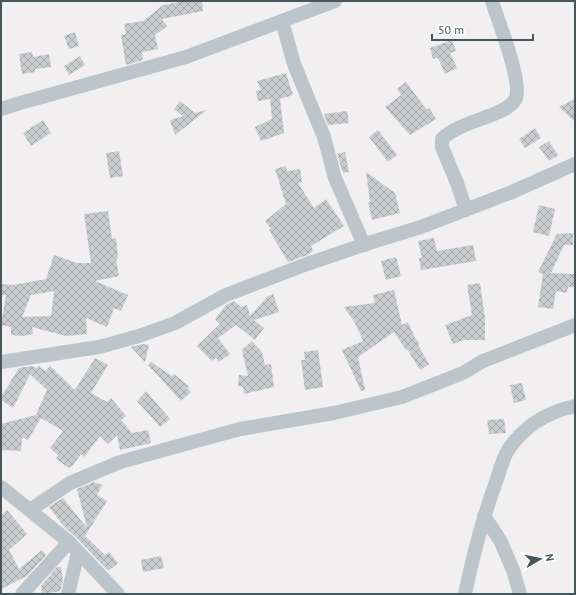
<svg xmlns="http://www.w3.org/2000/svg" width="576" height="595" viewBox="0 0 576 595" font-family="'PT Sans',sans-serif">
<style>
.building{fill:url(#building-cross-hatch);fill-rule:evenodd}
.lines{fill:none;stroke-linecap:round;stroke-linejoin:round}
.minor{stroke:#bbc5cb;stroke-width:14}
</style>
<defs>
<pattern id="building-cross-hatch" width="8" height="8" patternUnits="userSpaceOnUse"><rect width="8" height="8" fill="#c9cdd0"/><path d="M0 0l8 8M0 8l8-8" fill="none" stroke="#a5a9ac"/></pattern>
</defs>
<rect width="100%" height="100%" fill="#f1efef"/>
<g class="building">
<polygon points="186,1 202,1 203,11 162,19 167,26 155,35 158,49 142,52 143,60 126,65 121,35 126,34 124,24 143,21 163,5"/>
<polygon points="75,32 79,46 69,49 64,36"/>
<polygon points="452,40 456,51 450,53 457,68 445,74 438,58 433,59 430,48"/>
<polygon points="32,52 33,57 49,54 51,67 35,69 35,72 22,74 19,54"/>
<polygon points="80,56 85,65 69,75 64,66"/>
<polygon points="286,73 293,95 280,99 284,133 261,141 255,127 272,119 270,99 258,101 256,91 261,90 257,81"/>
<polygon points="406,82 427,110 429,108 436,119 410,135 385,107 401,95 397,89"/>
<polygon points="575,99 575,122 559,107"/>
<polygon points="180,101 195,113 207,110 175,135 170,120 183,116 174,109"/>
<polygon points="347,111 349,123 328,125 324,114"/>
<polygon points="43,120 51,133 31,146 23,133"/>
<polygon points="535,128 541,138 525,148 519,139"/>
<polygon points="378,130 397,155 388,162 369,137"/>
<polygon points="549,141 558,155 549,161 539,147"/>
<polygon points="119,151 123,176 110,178 106,153"/>
<polygon points="345,152 349,172 343,173 337,154"/>
<polygon points="286,166 287,171 300,169 302,182 298,183 314,208 326,199 344,226 311,246 313,251 307,255 288,262 269,230 271,229 265,221 286,204 275,169"/>
<polygon points="366,172 395,193 400,213 372,220 368,202 370,202"/>
<polygon points="539,205 555,209 549,236 533,232"/>
<path d="M108,211L112,239L116,238L118,258L116,259L119,276L95,281L128,295L121,311L114,308L107,327L86,318L87,334L66,336L32,327L33,334L22,336L11,335V327L1,325L6,295H1V284L13,285L46,279L54,255L77,263H91L84,214ZM54,291L51,316L22,317L31,295Z"/>
<polygon points="573,233 573,245 564,245 551,273 575,274 575,287 568,287 567,293 556,291 553,309 538,307 543,274 538,272 557,234"/>
<polygon points="434,238 437,251 473,245 476,261 421,270 419,258 422,258 418,241"/>
<polygon points="396,257 401,276 386,280 381,261"/>
<polygon points="480,283 485,318 485,340 464,340 453,344 445,325 472,315 467,285"/>
<polygon points="394,290 402,325 408,322 415,338 420,344 418,345 429,364 420,370 407,349 406,350 394,332 358,357 365,390 361,391 342,350 363,341 355,323 344,307 375,303 373,295"/>
<polygon points="273,293 279,312 254,320 264,328 255,340 236,325 218,338 230,354 219,362 216,358 212,361 197,346 220,324 215,319 226,305 234,301 241,307 247,305 250,316 269,295 271,296"/>
<polygon points="252,341 262,352 265,365 271,364 274,387 244,394 243,387 238,386 239,375 248,376 242,350"/>
<polygon points="143,344 149,345 145,362 131,347"/>
<polygon points="318,350 323,387 305,390 301,360 305,360 304,352"/>
<polygon points="95,358 108,365 91,393 107,402 111,398 126,416 121,420 132,433 148,430 151,443 120,450 117,435 108,444 100,436 84,457 81,454 73,465 69,468 56,459 58,455 50,448 63,431 41,418 28,440 22,437 21,451 1,450 1,424 36,415 47,390 30,374 13,408 1,400 1,397 19,368 32,366 37,368 38,366 46,371 50,366 75,390"/>
<polygon points="151,362 172,376 174,374 189,386 187,388 191,392 181,401 148,365"/>
<polygon points="522,383 526,400 514,403 510,385"/>
<polygon points="146,391 170,419 160,427 137,401"/>
<polygon points="504,419 506,433 489,434 487,420"/>
<polygon points="94,482 102,485 97,495 107,501 85,536 105,555 109,552 118,563 108,571 75,536 65,528 49,507 63,498 87,528 77,489"/>
<polygon points="7,510 27,534 9,550 19,569 42,550 46,555 27,576 1,589 1,516"/>
<polygon points="161,556 164,568 143,572 141,560"/>
<polygon points="57,567 61,567 63,580 60,591 42,594 41,586"/>
</g>
<g class="lines">
<g class="minor">
<polyline points="282,21 294,64 324,137 335,178 364,245"/>
<polyline points="1,109 20,103 186,57 335,1"/>
<path d="M466,210L457,183L442,147V139C456,126 477,121 494,114C501,111 513,106 516,98C522,80 498,21 492,1"/>
<polyline points="1,362 99,347 139,336 175,323 226,295 307,264 372,242 421,227 512,192 575,164"/>
<polyline points="1,487 69,542 118,594"/>
<polyline points="30,510 70,483 120,462 240,429 334,413 402,397 463,373 483,361 575,325"/>
<polyline points="484,516 500,540 513,570 520,594"/>
<polyline points="22,594 69,542"/>
<polyline points="68,594 78,552"/>
<path d="M465,594C473,555 483,517 497,479C500,470 503,458 508,450C524,426 547,412 575,406"/>
</g>
</g>
<rect width="576" height="595" fill="none" stroke="#48555b" stroke-width="4"/>
<g transform="translate(540 559) rotate(81)" stroke="#ffffff" stroke-width="3" paint-order="stroke">
<path d="M0-3L7 15L0 10L-7 15Z" fill="#48555b"/>
<text y="-6" font-size="11" font-weight="bold" text-anchor="middle" fill="#48555b">N</text>
</g>
<path d="M432 34v6h101v-6" fill="none" stroke="#48555b" stroke-width="2"/>
<text x="438" y="34" font-size="12" fill="#48555b" stroke="#ffffff" stroke-width="3" paint-order="stroke">50 m</text>
</svg>
